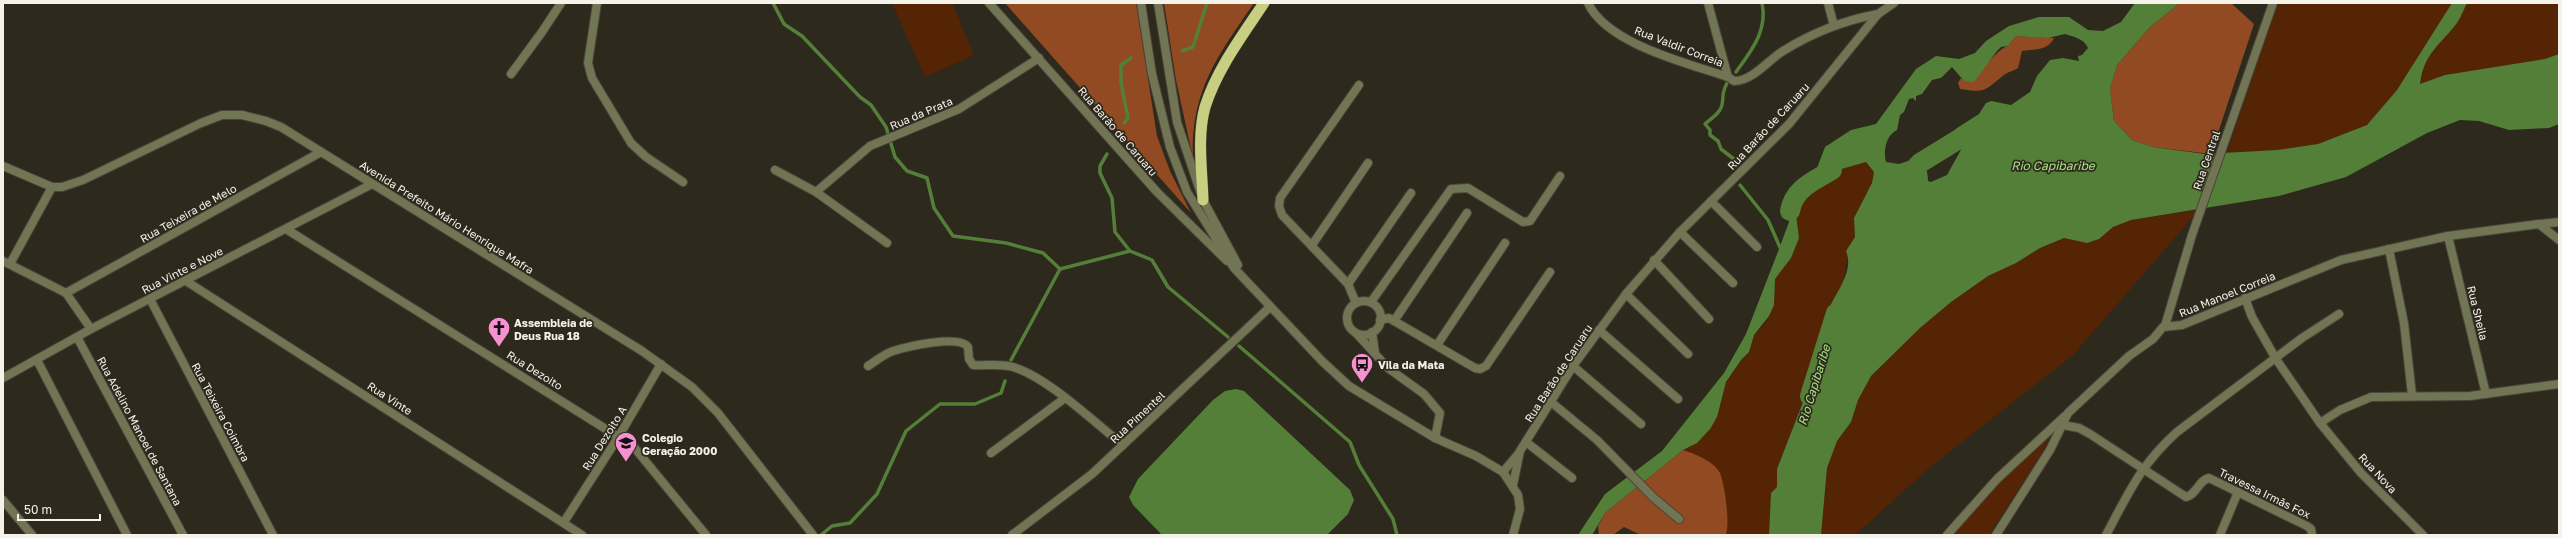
<svg xmlns="http://www.w3.org/2000/svg" width="2562" height="538" viewBox="0 0 2562 538" font-family="'Golos Text',sans-serif">
<style>
.green{fill:#552405}
.forest{fill:#914a21}
.water{fill:#547f39;fill-rule:evenodd}
.lines{fill:none;stroke-linecap:round;stroke-linejoin:round}
.stream{stroke:#547f39;stroke-width:3.5}
.river{stroke:#547f39;stroke-width:20}
.minor-casing{stroke:#4a453a;stroke-width:10}
.tertiary-casing{stroke:#4a453a;stroke-width:10}
.trunk-casing{stroke:#4a453a;stroke-width:12}
.minor{stroke:#717554;stroke-width:8}
.tertiary{stroke:#717554;stroke-width:8}
.trunk{stroke:#c8cf81;stroke-width:11}
.labels{text-anchor:middle;dominant-baseline:central;stroke-width:3.5;stroke-linejoin:round;paint-order:stroke}
.street-label{font-size:11px;fill:#f5f2ea;stroke:#2e291d}
.poi-label{font-size:11px;font-weight:bold;fill:#f5f2ea;stroke:#2e291d;text-anchor:start}
.water-label{font-size:12px;font-style:italic;fill:#a5e283;stroke:#2e291d}
</style>
<rect width="100%" height="100%" fill="#2e291d"/>
<g class="green">
<polygon points="892,3 952,3 974,55 925,77"/>
<polygon points="2278,3 2452,3 2397,90 2367,125 2318,144 2277,150 2227,153"/>
<path d="M2467,3H2559V54L2545,59L2445,75L2420,84C2427,45 2450,36 2467,3Z"/>
<polygon points="1866,162 1874,172 1872,183 1854,218 1855,237 1850,244 1843,283 1825,319 1824,339 1832,338 1827,360 1815,372 1777,469 1777,487 1772,493 1769,535 1727,535 1727,508 1701,457 1683,450 1697,443 1720,405 1726,383 1741,360 1749,352 1754,335 1764,325 1774,305 1775,279 1791,258 1799,238 1796,214 1800,203 1820,181 1838,170"/>
<polygon points="2199,210 2073,355 1929,468 1855,535 1821,535 1827,468 1837,441 1851,422 1858,400 1871,376 1920,328 1951,302 1988,276 2016,263 2040,248 2064,238 2087,243 2099,239 2113,227 2131,220"/>
<polygon points="2051,434 2043,451 1989,535 1950,535 1995,484"/>
</g>
<g class="forest">
<polygon points="1005,3 1136,3 1157,136 1170,171 1191,213"/>
<path d="M1164,3H1254C1218,55 1190,92 1193,158L1176,80Z"/>
<polygon points="2180,3 2231,3 2254,24 2211,154 2153,147 2132,140 2114,121 2110,89 2117,65 2150,27"/>
<path d="M2016,36L2054,38C2048,51 2034,49 2022,51L2018,68C2013,71 2008,72 2004,75C1984,91 1986,93 1960,89L1958,83L1961,78L1964,81L1976,79C1979,72 2000,47 2008,46Z"/>
<path d="M1683,450C1695,454 1714,461 1720,473C1725,486 1730,522 1726,535H1641L1624,527L1613,535H1599L1598,526L1605,513Z"/>
</g>
<g class="water">
<path d="M2135,3H2180L2150,27L2117,65L2110,89L2114,121L2132,140L2153,147L2205,154L2277,150L2318,144L2367,125L2397,90L2452,3H2467C2464,9 2461,17 2457,23C2440,45 2424,53 2420,84L2445,75L2545,59L2559,54V124L2549,128L2509,130L2479,121L2460,120L2427,133L2346,177L2279,196L2131,220L2113,227L2099,239L2087,243L2064,238L2040,248L2016,263L1988,276L1951,302L1920,328L1871,376L1858,400L1851,422L1837,441L1827,468L1821,535H1769L1771,493L1777,487V469L1815,371L1827,360L1832,338L1824,339C1825,333 1823,326 1825,320C1829,299 1856,275 1846,251L1855,237L1854,218L1872,183L1874,172L1866,162L1838,170L1820,181L1800,203L1796,214L1799,238L1791,258L1775,279L1774,305L1769,316L1754,335L1749,352L1741,360L1726,382L1717,417L1710,429L1697,443L1683,450L1605,513L1592,535H1578L1605,494L1662,451L1724,373L1746,334L1779,249L1789,222V203L1799,189L1812,181L1825,147L1851,130L1876,124L1916,69L1936,56L1959,59L1975,53L1986,41L2009,26L2039,17H2069L2088,30L2103,31L2121,22ZM2065,34C2073,37 2084,38 2088,48L2082,55L2078,56L2079,61L2063,58L2050,60L2037,76L2030,92L2011,105L1991,101L1986,103L1979,114L1957,128L1943,144L1947,143L1950,148L1958,143L1962,148L1947,175L1931,182L1928,181C1928,169 1924,163 1914,159L1899,164L1886,162C1883,151 1886,135 1897,130L1900,115L1904,112L1909,99L1913,98L1916,101V96L1922,94L1932,80L1941,78L1952,67L1964,81L1974,82L1997,51L2001,47L2008,46L2016,36L2048,38Z"/>
<polygon points="1236,389 1244,391 1350,490 1354,500 1348,514 1327,535 1162,535 1133,505 1129,497 1138,479 1213,400 1225,391"/>
</g>
<g class="lines">
<g class="stream">
<polyline points="773,3 784,24 802,36 860,97 871,105 886,127 895,157 907,171 927,178 934,208 953,236 1006,243 1043,253 1060,269 1130,251 1152,260 1168,287 1228,337"/>
<polyline points="1182,51 1193,47 1207,3"/>
<path d="M1736,72C1751,51 1768,31 1762,3"/>
<path d="M1727,83C1721,95 1724,95 1722,105C1720,114 1711,118 1705,124L1710,130V135L1718,141L1721,149L1739,163"/>
<polyline points="1124,123 1128,118 1121,83 1121,65 1131,58"/>
<polyline points="1107,154 1100,166 1100,173 1112,198 1115,232 1130,251"/>
<polyline points="1740,185 1768,220 1782,252"/>
<polyline points="1239,346 1350,442 1359,465 1393,519 1397,535"/>
<polyline points="1011,360 1060,269"/>
<polyline points="821,535 832,526 850,523 877,494 906,431 940,404 975,404 1001,393 1005,381"/>
</g>
<g class="river">
<polyline points="1903,181 1920,163 1972,131"/>
<path d="M1790,211C1794,188 1814,181 1832,170"/>
<polyline points="1810,396 1836,313"/>
</g>
<g class="minor-casing">
<g id="minor">
<polyline points="597,3 588,63 592,78 631,143 646,157 683,182"/>
<path d="M1588,3C1607,44 1687,63 1728,77"/>
<path d="M1708,3L1728,77L1734,81C1753,81 1768,60 1783,51C1812,33 1846,20 1878,14"/>
<polyline points="1828,3 1834,26"/>
<polyline points="511,74 542,32 561,3"/>
<polyline points="3,166 52,187 62,187 83,180 201,123 222,115 242,115 266,121 281,127 642,351 692,387 718,413 813,535"/>
<polyline points="775,170 816,192 887,243"/>
<polyline points="816,192 870,146 959,109 1039,58"/>
<polyline points="1711,201 1757,247"/>
<polyline points="2539,224 2559,222"/>
<polyline points="286,229 633,446 706,535"/>
<polyline points="1680,232 1733,283"/>
<polyline points="2448,236 2486,394"/>
<polyline points="1312,245 1368,163"/>
<polyline points="2389,249 2404,323 2412,395"/>
<polyline points="1654,260 1709,319"/>
<polyline points="3,261 66,293 91,329"/>
<polyline points="10,264 52,187"/>
<polyline points="186,281 582,535"/>
<polyline points="1348,284 1411,193"/>
<polyline points="66,293 321,152"/>
<polyline points="1626,294 1688,354"/>
<polyline points="2245,298 2252,317 2276,359 2320,423 2361,473 2423,535"/>
<polyline points="150,299 273,535"/>
<circle cx="1364" cy="318" r="17"/>
<polyline points="1371,302 1451,189 1468,188 1523,222 1530,221 1560,176"/>
<polyline points="1356,303 1348,284 1282,215 1279,206 1280,198 1359,85"/>
<polyline points="1380,320 1389,318 1475,368 1480,369 1486,366 1550,272"/>
<polyline points="1394,321 1467,213"/>
<polyline points="2165,326 2192,235 2273,3"/>
<polyline points="1599,330 1678,399"/>
<polyline points="1372,332 1375,353"/>
<polyline points="1356,333 1388,368 1424,394 1440,413 1435,438"/>
<polyline points="77,337 183,535"/>
<polyline points="1437,345 1505,243"/>
<polyline points="37,360 127,535"/>
<path d="M868,366C876,361 884,354 893,351C906,347 959,334 968,347L969,359L973,365C986,366 1000,363 1013,367C1047,377 1094,422 1123,445"/>
<polyline points="1573,366 1641,424"/>
<polyline points="3,378 91,329 372,184"/>
<polyline points="1551,402 1597,440 1654,498 1679,519"/>
<polyline points="2320,423 2340,410 2371,397 2470,396 2559,384"/>
<path d="M2063,425L2079,428L2090,434L2186,497C2196,495 2199,480 2209,478L2307,526L2311,529L2312,535"/>
<polyline points="1526,442 1572,478"/>
<polyline points="991,453 1065,398"/>
<polyline points="1503,472 1519,453"/>
<polyline points="1513,485 1520,451 1573,366 1626,294 1680,232 1789,124 1878,14 1894,3"/>
<polyline points="3,500 32,535"/>
<polyline points="564,522 619,436 661,364"/>
<polyline points="1012,535 1092,474 1270,307"/>
<polyline points="1947,535 1997,479 2065,416"/>
<polyline points="1996,535 2050,450 2068,413 2129,356 2153,339 2163,327 2182,325 2341,260 2448,236 2539,224 2559,240"/>
<path d="M2106,535C2128,494 2141,464 2177,432L2302,338L2339,314"/>
<polyline points="2220,535 2238,492"/>
</g>
</g>
<g class="tertiary-casing">
<g id="tertiary">
<polyline points="989,3 1157,192 1227,261"/>
<polyline points="1141,3 1152,74 1170,147 1187,192 1234,268 1322,361 1349,386 1435,438 1476,456 1503,472 1518,495 1520,509 1513,535"/>
<polyline points="1158,3 1177,122 1203,200 1238,265"/>
</g>
</g>
<g class="trunk-casing">
<path id="trunk" d="M1203,200C1202,170 1197,136 1205,107C1217,69 1242,36 1264,3"/>
</g>
<use href="#minor" class="minor"/>
<use href="#tertiary" class="tertiary"/>
<use href="#trunk" class="trunk"/>
</g>
<defs>
<g id="church-pin" transform="scale(1.15)"><path d="M0 17L-7.5 6A9.5 9.5 0 1 1 7.5 6Z" fill="#f690d1" stroke="#2e291d"/><path d="M-1.2-6h2.4v3.5h3.3v2.4h-3.3V6h-2.4V-.1h-3.3v-2.4h3.3Z" fill="#111"/></g>
<g id="bus-pin" transform="scale(1.15)"><path d="M0 17L-7.5 6A9.5 9.5 0 1 1 7.5 6Z" fill="#f690d1" stroke="#2e291d"/><path d="M-5-6H5V4H4V6H2V4H-2V6H-4V4H-5ZM-3.5-4V0h7V-4ZM-3.5 1.2v1.5H-2V1.2ZM2 1.2v1.5H3.5V1.2Z" fill="#111"/></g>
<g id="school-pin" transform="scale(1.15)"><path d="M0 17L-7.5 6A9.5 9.5 0 1 1 7.5 6Z" fill="#f690d1" stroke="#2e291d"/><path d="M0-5L7-2L0 1L-7-2ZM-4 1L0 2.5L4 1V4Q0 6-4 4Z" fill="#111"/></g>
</defs>
<g fill-rule="evenodd">
<use href="#church-pin" x="499" y="328"/>
<use href="#bus-pin" x="1362" y="364"/>
<use href="#school-pin" x="626" y="443"/>
</g>
<g class="labels">
<g class="street-label">
<text transform="translate(1679 46) rotate(21)">Rua Valdir Correia</text>
<text transform="translate(921 113) rotate(-23)">Rua da Prata</text>
<text transform="translate(1768 126) rotate(-47)">Rua Barão de Caruaru</text>
<text transform="translate(1118 131) rotate(49)">Rua Barão de Caruaru</text>
<text transform="translate(2206 160) rotate(-71)">Rua Central</text>
<text transform="translate(188 213) rotate(-29)">Rua Teixeira de Melo</text>
<text transform="translate(447 217) rotate(32)">Avenida Prefeito Mário Henrique Mafra</text>
<text transform="translate(182 270) rotate(-27)">Rua Vinte e Nove</text>
<text transform="translate(2227 294) rotate(-22)">Rua Manoel Correia</text>
<text transform="translate(2478 313) rotate(76)">Rua Sheila</text>
<text transform="translate(535 370) rotate(32)">Rua Dezoito</text>
<text transform="translate(1558 373) rotate(-57)">Rua Barão de Caruaru</text>
<text transform="translate(390 398) rotate(33)">Rua Vinte</text>
<text transform="translate(221 412) rotate(62)">Rua Teixeira Coimbra</text>
<text transform="translate(1137 417) rotate(-43)">Rua Pimentel</text>
<text transform="translate(140 431) rotate(62)">Rua Adelino Manoel de Santana</text>
<text transform="translate(604 438) rotate(-58)">Rua Dezoito A</text>
<text transform="translate(2378 473) rotate(47)">Rua Nova</text>
<text transform="translate(2265 493) rotate(26)">Travessa Irmãs Fox</text>
</g>
<g class="poi-label">
<text x="514" y="322">Assembleia de<tspan x="514" dy="13">Deus Rua 18</tspan></text>
<text x="1378" y="364">Vila da Mata</text>
<text x="642" y="437">Colegio<tspan x="642" dy="13">Geração 2000</tspan></text>
</g>
<g class="water-label">
<text x="2053" y="165">Rio Capibaribe</text>
<text transform="translate(1814 385) rotate(-73)">Rio Capibaribe</text>
</g>
</g>
<rect width="2562" height="538" fill="none" stroke="#f5f2ea" stroke-width="8"/>
<path d="M18 514v6h82v-6" fill="none" stroke="#f5f2ea" stroke-width="2"/>
<text x="24" y="514" font-size="12" fill="#f5f2ea" stroke="#2e291d" stroke-width="3" paint-order="stroke">50 m</text>
</svg>
